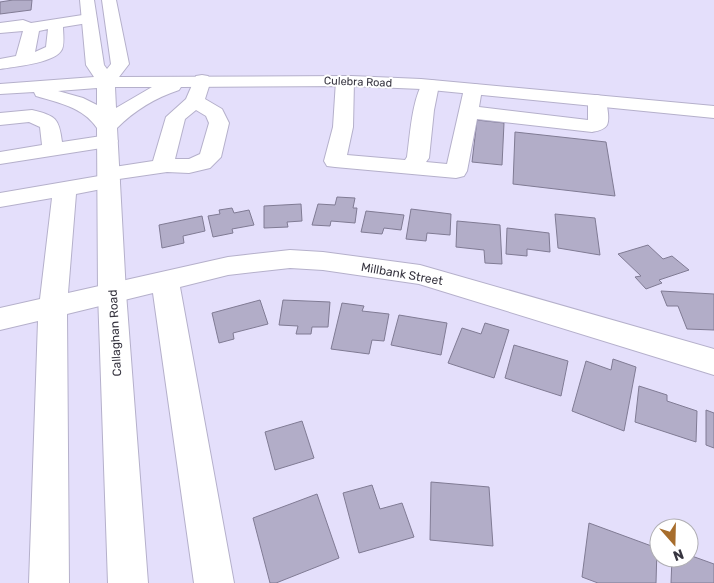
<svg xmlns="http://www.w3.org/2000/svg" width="714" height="583" viewBox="0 0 714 583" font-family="Rubik,sans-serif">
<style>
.building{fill:#b2adc8;stroke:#807b94}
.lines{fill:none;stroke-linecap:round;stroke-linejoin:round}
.minor-casing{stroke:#b5b0cb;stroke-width:2}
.major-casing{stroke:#b5b0cb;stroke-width:2}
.minor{fill:#fff;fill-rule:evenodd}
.major{fill:#fff;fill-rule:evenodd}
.labels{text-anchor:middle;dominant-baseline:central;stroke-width:4;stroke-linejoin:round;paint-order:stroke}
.far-street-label{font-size:11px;fill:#373540;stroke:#fff}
.street-label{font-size:12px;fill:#373540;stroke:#fff}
</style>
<rect width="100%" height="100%" fill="#e4dffb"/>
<g class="building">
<polygon points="13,0 32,0 31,10 0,14 0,2"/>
<polygon points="477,120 504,123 502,165 472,162"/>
<polygon points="515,132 606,142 615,196 513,184"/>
<polygon points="337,197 355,198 353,208 357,208 355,223 331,221 330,226 312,225 318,204 335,205"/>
<polygon points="301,204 302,221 287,222 288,227 264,228 264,206"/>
<polygon points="232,208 234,213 249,210 254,225 232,229 233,233 213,237 208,216 220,214 219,210"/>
<polygon points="411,209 451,214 450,235 427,233 426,241 406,239"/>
<polygon points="366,211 404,215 401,230 384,228 382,234 361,232"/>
<polygon points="555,214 595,218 600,255 558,248"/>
<polygon points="202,216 205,231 183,236 184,243 162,248 159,225"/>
<polygon points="457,221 500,225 502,264 485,263 484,250 456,247"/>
<polygon points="507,228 549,233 550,252 527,249 527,256 506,254"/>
<polygon points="648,245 663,259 672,256 689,270 659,280 662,283 646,289 635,277 641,276 618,254"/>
<polygon points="661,291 714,294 714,330 687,329 678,306 667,306"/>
<polygon points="260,300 268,324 233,333 234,339 219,343 212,313"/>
<polygon points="283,300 330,302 328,327 312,327 311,334 296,334 298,326 279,325"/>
<polygon points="342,303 364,306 362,311 389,314 384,341 372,340 369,354 331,349"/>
<polygon points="399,315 447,323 441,355 391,345"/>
<polygon points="485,323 509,330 494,378 448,363 462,328 481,334"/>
<polygon points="514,345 568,361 561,396 505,378"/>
<polygon points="613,359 636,367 624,431 572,411 586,361 611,370"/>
<polygon points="639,386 667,395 667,401 697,411 696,442 635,422"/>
<polygon points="706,410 714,413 714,448 706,445"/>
<polygon points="302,421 314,458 275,470 265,432"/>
<polygon points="431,482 489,487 493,546 430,540"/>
<polygon points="372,485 380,509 402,503 414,537 359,553 343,493"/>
<polygon points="317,494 339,558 276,583 270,583 253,518"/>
<polygon points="589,523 657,548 656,583 598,583 582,577"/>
<polygon points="689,555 714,564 714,583 671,583 672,558 689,558"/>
</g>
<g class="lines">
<g class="minor-casing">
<g id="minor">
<path d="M89,14L94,16L97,19L94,22L63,27C63,34 65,46 61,51C53,63 14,67 0,69V59L16,56L23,31L0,33V23L23,20L31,23ZM48,29L46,47L35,52L39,31Z"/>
<path d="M202,75L208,76L211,80L205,99L222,109L229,123L221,157L210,168L189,173L167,172L119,179L120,181L117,186L76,194L68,293L228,257L290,250L323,252L420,265L714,349V375L419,284L323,270L290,268L228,275L180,287L234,583H194L153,293L67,314L69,583H29L38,321L0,330V308L40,299L52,198L0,207V193L99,176L98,174L101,169L153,161L166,117L186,99L196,76ZM196,110L206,116L209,123L200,154L189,159H175L185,119Z"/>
<path d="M345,76L351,77L354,81L353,127L347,155L405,160L407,157C410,136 412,98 424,81L430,80L436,81L439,85L434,110L429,158L426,162L447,164L464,89L467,85L473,84L479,85L482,89L479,107L588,120V101L590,97L597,95L604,97C607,102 610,119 607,125C604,130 597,131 592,132L477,119L467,171L464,176L456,178L335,167L327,166L324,161L333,127L336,81L339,77Z"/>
<path d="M32,110C56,116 59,118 62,142L108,135L115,137L118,141L115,145L108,147L0,164V152L42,145L40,127L29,122L0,125V113Z"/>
</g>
</g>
<g class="major-casing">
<path id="major" d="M80,0H94L104,65L107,69L111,64L102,0H116L129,64L119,77L351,76L421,79L714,106V118L421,89L351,86L181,87L179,90C155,98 135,110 117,128L126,293L148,583H108L98,293L97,128C83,107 59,103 36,96L34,92L0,94V84L94,77L86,65ZM115,87H152L116,108ZM97,88V105L83,98L58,91Z"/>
</g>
<use href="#minor" class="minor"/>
<use href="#major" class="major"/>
</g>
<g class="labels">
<g class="far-street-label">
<text transform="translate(358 82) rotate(2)">Culebra Road</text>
</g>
<g class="street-label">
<text transform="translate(402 274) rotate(10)">Millbank Street</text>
<text transform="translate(115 333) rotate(-93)">Callaghan Road</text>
</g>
</g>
<g transform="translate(674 543) rotate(160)"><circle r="24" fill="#ffffff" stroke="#afaeb3"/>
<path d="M0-4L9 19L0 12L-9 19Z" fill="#a76d2c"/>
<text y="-8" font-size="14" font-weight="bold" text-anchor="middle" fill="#373540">N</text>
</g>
</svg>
